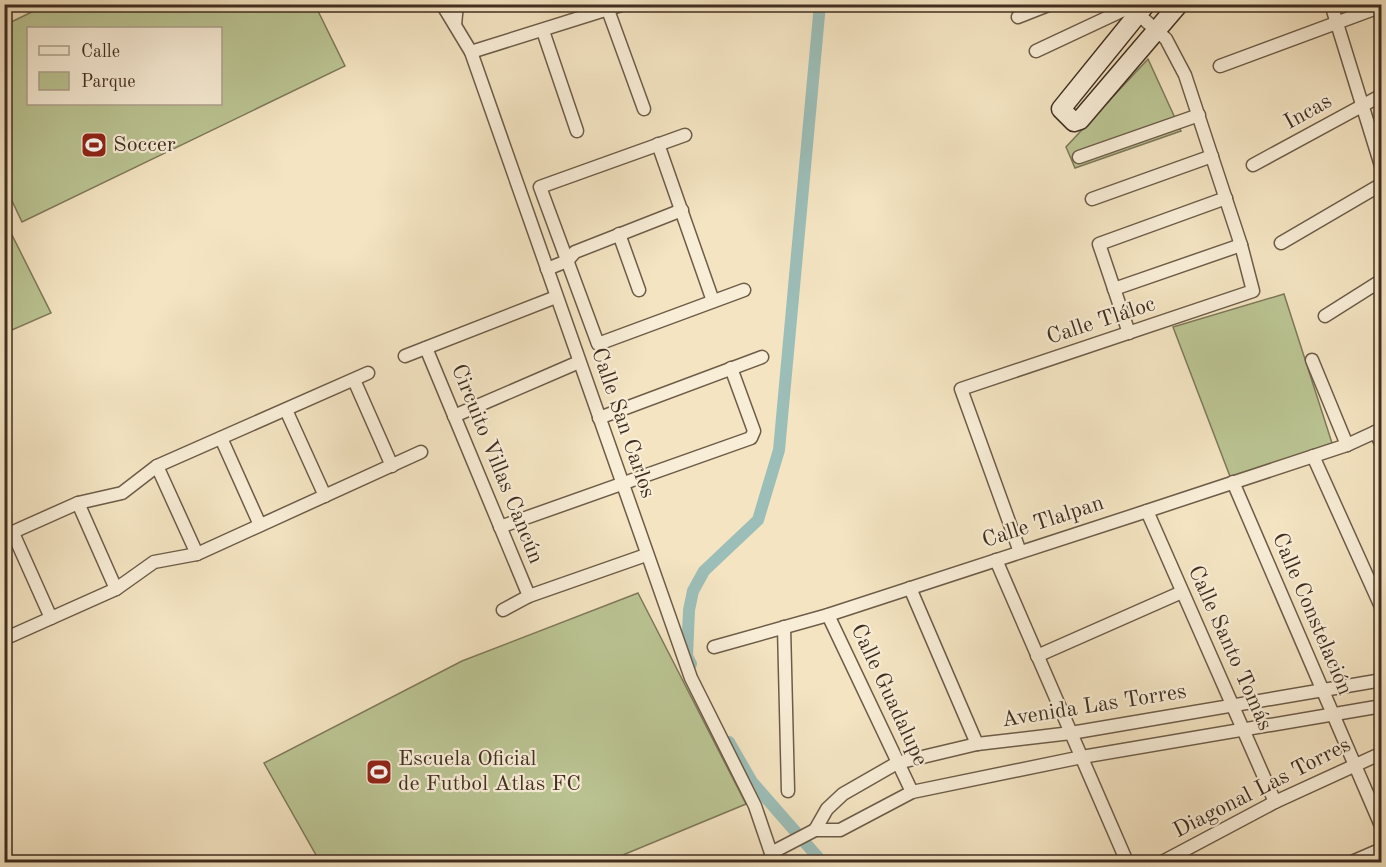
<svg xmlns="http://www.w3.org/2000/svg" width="1386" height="867" viewBox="0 0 1386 867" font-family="'Old Standard TT',serif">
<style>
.green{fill:#bbc493;stroke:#7e795a;stroke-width:1.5;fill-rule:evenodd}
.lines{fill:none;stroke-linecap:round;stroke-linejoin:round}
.canal{stroke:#9cbeb8;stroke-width:12}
.street-casing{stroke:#6d5c48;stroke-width:15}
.secondary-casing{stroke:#402e20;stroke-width:21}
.street{stroke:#f8edd7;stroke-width:12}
.secondary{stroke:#f8edd7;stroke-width:18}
.labels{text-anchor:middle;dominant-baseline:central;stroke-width:4.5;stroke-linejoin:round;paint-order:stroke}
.street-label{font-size:22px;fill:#402e20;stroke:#f8edd7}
.poi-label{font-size:22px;fill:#402e20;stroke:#f8edd7;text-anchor:start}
</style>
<rect width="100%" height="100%" fill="#f4e4c2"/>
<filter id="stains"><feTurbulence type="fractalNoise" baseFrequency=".00333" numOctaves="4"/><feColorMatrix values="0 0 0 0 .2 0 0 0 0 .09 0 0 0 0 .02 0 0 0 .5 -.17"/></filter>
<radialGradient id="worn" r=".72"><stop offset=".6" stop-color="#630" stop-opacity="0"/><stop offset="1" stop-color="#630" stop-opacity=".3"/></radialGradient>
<g class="green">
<path d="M46,5H315L345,66L22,222L5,186V25ZM220,28V104H28V28Z"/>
<polygon points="1148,59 1181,131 1075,168 1066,147"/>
<polygon points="5,221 51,313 5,333 4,333"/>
<polygon points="1284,294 1332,443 1231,479 1173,327"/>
<polygon points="638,593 746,804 606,862 320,862 264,763 462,661"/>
</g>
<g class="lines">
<g class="canal">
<polyline points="691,664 687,656 689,610 693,591 704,571 758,520 779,450 820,4"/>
<polyline points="729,742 752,782 822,862"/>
</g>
<g class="street-casing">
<g id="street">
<polyline points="442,4 471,52 691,678 755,806 771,853"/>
<polyline points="1331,4 1382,169"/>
<polyline points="608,10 644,109"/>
<polyline points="1018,17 1051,4"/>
<polyline points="455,25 457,4"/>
<polyline points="543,31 577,131"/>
<polyline points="1036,51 1130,7"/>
<polyline points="471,52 624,4"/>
<polyline points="1220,66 1382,6"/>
<polyline points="685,135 540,187 598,344 744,290"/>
<polyline points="658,144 713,301"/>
<polyline points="1079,157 1199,115"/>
<polyline points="1253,165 1382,95"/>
<polyline points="1092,199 1212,156"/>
<polyline points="619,234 639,290"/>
<polyline points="1281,243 1382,184"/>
<polyline points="547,269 567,261 575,252 682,210"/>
<polyline points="1114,289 1241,245"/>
<polyline points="1325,316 1382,280"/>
<polyline points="1129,333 1099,244 1226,198"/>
<polyline points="426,348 529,596"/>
<polyline points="405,356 556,297"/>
<polyline points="1312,360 1347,445"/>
<polyline points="354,380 392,466"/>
<polyline points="286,410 325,496"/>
<polyline points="454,416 579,362"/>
<polyline points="599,418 762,357"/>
<polyline points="1375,432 1382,445"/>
<polyline points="221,438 260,525"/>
<polyline points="1313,456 1382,609"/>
<polyline points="157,466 197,554"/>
<polyline points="1233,482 1382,828"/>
<polyline points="78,503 116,589"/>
<polyline points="1147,511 1275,802"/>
<polyline points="500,527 751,438 754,431 731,368"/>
<polyline points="13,533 51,618"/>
<polyline points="4,536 78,503 122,493 157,466 368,373"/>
<polyline points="1020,552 961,389 1253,291 1241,245 1185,75 1166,39 1127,4"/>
<polyline points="996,560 1127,862"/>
<polyline points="910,588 977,744"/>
<polyline points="503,610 529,596 646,555"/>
<polyline points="828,615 912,792"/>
<polyline points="784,627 788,791"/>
<polyline points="4,639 116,589 154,562 197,554 421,452"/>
<polyline points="714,647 828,615 1147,511 1347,445 1382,429"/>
<polyline points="1037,656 1182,592"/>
<polyline points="815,830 827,809 843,794 897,763 977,744 1071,733 1382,680"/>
<polyline points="772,862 771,853 815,830 840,830 912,792 1082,757 1382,706"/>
<polyline points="1162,862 1275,802 1382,753"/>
<polyline points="1352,862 1382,849"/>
</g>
</g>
<g class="secondary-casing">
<polyline id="secondary" points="1146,4 1061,109 1074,122 1080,120 1179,4"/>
</g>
<use href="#street" class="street"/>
<use href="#secondary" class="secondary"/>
</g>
<defs>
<g id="stadium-square" transform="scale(1.35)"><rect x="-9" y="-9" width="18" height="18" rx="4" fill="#8f2418" stroke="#f8edd7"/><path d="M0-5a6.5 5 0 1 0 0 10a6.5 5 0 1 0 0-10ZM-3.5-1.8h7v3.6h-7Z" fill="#fff"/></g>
</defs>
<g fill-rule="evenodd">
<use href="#stadium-square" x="94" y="145"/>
<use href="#stadium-square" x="379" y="772"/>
</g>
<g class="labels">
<g class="street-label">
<text transform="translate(1308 112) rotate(-29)">Incas</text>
<text transform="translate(1101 321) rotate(-18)">Calle Tláloc</text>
<text transform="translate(623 423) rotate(71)">Calle San Carlos</text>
<text transform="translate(497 464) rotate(68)">Circuito Villas Cancún</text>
<text transform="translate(1043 522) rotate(-18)">Calle Tlalpan</text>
<text transform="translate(1312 614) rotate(67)">Calle Constelación</text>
<text transform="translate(1230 648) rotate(66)">Calle Santo Tomás</text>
<text transform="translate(889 695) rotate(65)">Calle Guadalupe</text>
<text transform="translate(1094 706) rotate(-9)">Avenida Las Torres</text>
<text transform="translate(1262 788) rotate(-27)">Diagonal Las Torres</text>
</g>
<g class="poi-label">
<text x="113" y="145">Soccer</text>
<text x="398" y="759">Escuela Oficial<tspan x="398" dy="25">de Futbol Atlas FC</tspan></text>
</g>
</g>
<rect width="1386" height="867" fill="none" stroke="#f4e4c2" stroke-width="24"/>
<rect x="6" y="6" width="1374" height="855" fill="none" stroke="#402e20" stroke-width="3"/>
<rect x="12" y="12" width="1362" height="843" fill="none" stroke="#402e20" stroke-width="1.5"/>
<rect x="27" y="27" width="195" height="78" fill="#f8edd7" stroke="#aea18e" stroke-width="1.5"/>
<rect x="39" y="46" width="30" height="9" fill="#f8edd7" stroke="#aea18e" stroke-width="1.5"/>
<text x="81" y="57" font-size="18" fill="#402e20">Calle</text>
<rect x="39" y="72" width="30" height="18" fill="#bbc493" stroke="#aea18e" stroke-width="1.5"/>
<text x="81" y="87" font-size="18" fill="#402e20">Parque</text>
<rect width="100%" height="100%" filter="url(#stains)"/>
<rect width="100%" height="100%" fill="url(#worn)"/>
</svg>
